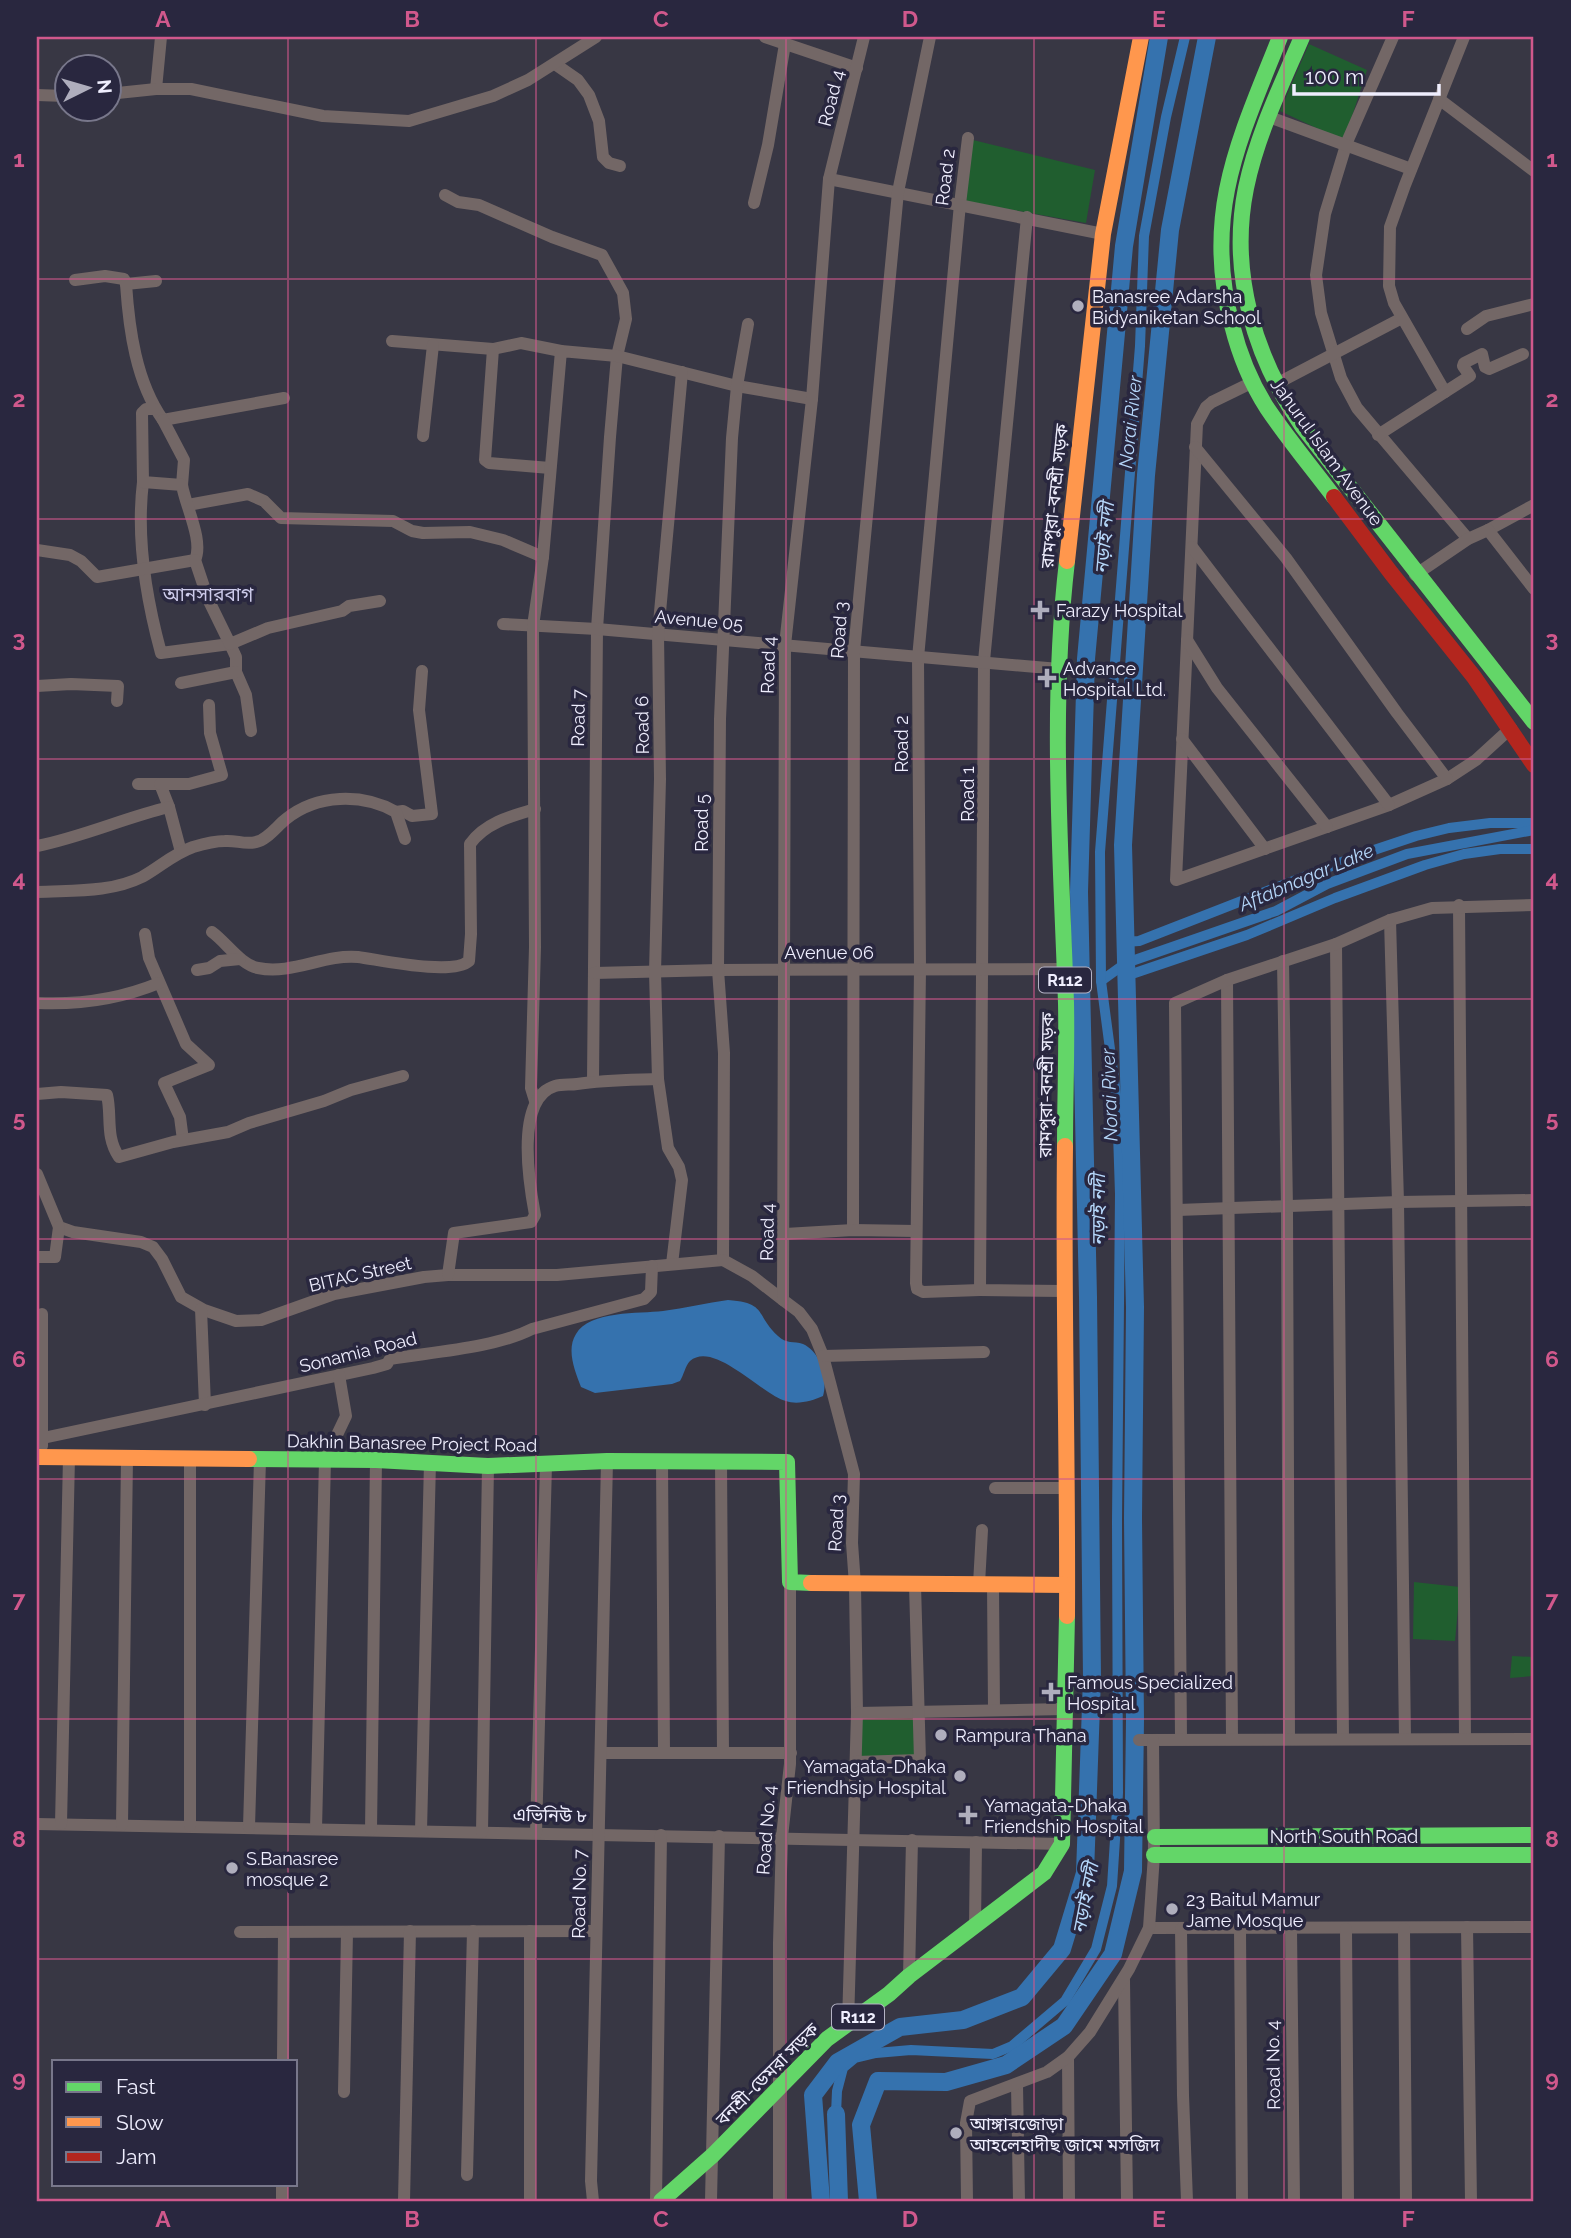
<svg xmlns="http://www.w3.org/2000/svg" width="1571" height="2238" viewBox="0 0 1571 2238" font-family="Raleway,'Noto Sans Bengali',sans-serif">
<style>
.green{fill:#205e2f}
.water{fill:#3572ae}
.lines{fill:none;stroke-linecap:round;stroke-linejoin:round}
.canal{stroke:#3572ae;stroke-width:10}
.river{stroke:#3572ae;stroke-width:18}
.street{stroke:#736766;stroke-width:12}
.fast{stroke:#63d668;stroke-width:16}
.slow{stroke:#ff974d;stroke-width:16}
.jam{stroke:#b3261e;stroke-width:16}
.grid{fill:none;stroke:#d0588c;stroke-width:2;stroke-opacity:0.55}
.poi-dot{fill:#afaebd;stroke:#29273f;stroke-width:2.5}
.labels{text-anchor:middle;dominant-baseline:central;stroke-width:7;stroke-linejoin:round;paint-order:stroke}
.shield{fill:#29273f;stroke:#b4b2c5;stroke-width:2}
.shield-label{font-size:16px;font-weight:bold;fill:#efeefe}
.street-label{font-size:18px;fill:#efeefe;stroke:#29273f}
.poi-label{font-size:18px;fill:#efeefe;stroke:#29273f;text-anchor:start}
.water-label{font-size:19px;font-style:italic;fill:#b5d6f9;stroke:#29273f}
.neighbourhood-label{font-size:19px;fill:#cdcbea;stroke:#29273f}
.neatline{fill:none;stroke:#d0588c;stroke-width:2.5}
.grid-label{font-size:23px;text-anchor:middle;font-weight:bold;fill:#d0588c}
</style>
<rect width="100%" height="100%" fill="#383744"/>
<g class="green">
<polygon points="1309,44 1367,70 1344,141 1280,111"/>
<polygon points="973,140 1095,170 1086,223 962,201"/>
<polygon points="1414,1582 1460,1587 1455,1641 1413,1639"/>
<polygon points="1512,1656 1534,1657 1534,1676 1510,1678"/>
<polygon points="921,1711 923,1764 856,1762 857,1713"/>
</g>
<path class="water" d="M728,1300C768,1303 755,1315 778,1336C786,1344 794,1341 803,1344C821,1352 828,1379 823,1396C812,1401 797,1405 786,1401C762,1395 714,1340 690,1361C685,1366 684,1375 680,1381L672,1384L595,1393L581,1387C575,1371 566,1350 576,1334C590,1310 639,1314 663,1311C685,1308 707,1303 728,1300Z"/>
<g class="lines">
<g class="canal">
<polyline points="1534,823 1490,823 1449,828 1416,836 1365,853 1139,941 1125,942 1126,976 1247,935 1335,898 1425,865 1464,854 1500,849 1534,849"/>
<polyline points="1101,981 1126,963 1276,911 1327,884 1407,854 1534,830"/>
<polyline points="836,2114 837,2091 843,2068 855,2058 876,2053 911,2050 993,2054 1012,2046 1065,2001 1096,1949 1112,1886 1118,1793 1117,1522 1120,1194 1117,1102 1101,981 1100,852 1140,346 1144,236 1166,117 1185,37"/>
</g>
<g class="river">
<polyline points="836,2114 839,2201"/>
<polyline points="821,2201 813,2095 838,2062 900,2027 963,2020 1022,1997 1062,1949 1085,1873 1092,1678 1088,1297 1079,892 1086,659 1124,246 1159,37"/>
<polyline points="868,2201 861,2125 878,2081 946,2082 1006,2065 1064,2026 1113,1954 1133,1871 1135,1720 1133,1518 1135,1307 1123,845 1146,475 1170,230 1207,37"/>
</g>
<g class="street">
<polyline points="765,37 857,68"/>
<polyline points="1393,37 1347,142 1325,214 1316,275 1321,313 1341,378 1357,408 1468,539"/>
<polyline points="555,64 578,80 589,95 599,121 603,157 609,163 620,166"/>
<polyline points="156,89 161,37"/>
<polyline points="108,94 156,89 191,89 323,116 409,121 493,96 528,80 596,37"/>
<polyline points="37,95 66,96"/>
<polyline points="1439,99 1534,171"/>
<polyline points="1269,117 1411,169"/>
<polyline points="968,138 960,204 918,658 920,969 916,1283 917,1289 923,1292 980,1290"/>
<polyline points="829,179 1103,234"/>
<polyline points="445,195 458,202 479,205 552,237 602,255 623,293 626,319 617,356 610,437 597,629 593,1081"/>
<polyline points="754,203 768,145 785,44"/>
<polyline points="1027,217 984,661 980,1290 1063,1291"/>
<polyline points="75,280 105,276 124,279 126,284"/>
<path d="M156,281L126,284C129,329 136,382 163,420L284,398"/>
<polyline points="1467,329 1486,316 1534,304"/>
<polyline points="392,341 493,349 521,343 561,351"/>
<polyline points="493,349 485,460 489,463 550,468"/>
<polyline points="1253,382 1212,402 1206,407 1197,424 1176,880 1389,805 1447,779 1476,760 1511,728"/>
<polyline points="1276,384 1402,318"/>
<polyline points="1445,392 1394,303 1389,286 1390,227 1405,185 1464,37"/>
<polyline points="163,420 184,460 182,485"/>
<polyline points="1378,435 1470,376 1463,366 1464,363 1482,354 1485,367 1489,369 1523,354"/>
<polyline points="423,436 433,345"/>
<polyline points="1195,447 1286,558 1397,713 1447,779"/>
<path d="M143,482C136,539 146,598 161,653L230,644L236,657V672L246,695L251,731"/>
<polyline points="188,505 248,494 264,501 281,518 393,521 412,531 423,533 470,532 503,540 543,557"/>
<polyline points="1488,530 1534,505"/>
<polyline points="1192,547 1389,805"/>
<path d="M37,550L70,555L81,561L97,577L195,560C204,541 185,505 182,485L143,482L142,413L146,409H155"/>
<polyline points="195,560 208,599 230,644 268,628 342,611 349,606 380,601"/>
<polyline points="1415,575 1468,539 1488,530 1534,589"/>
<polyline points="503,624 597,629 1059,669"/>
<polyline points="1187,640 1217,688 1327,827"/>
<polyline points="181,683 236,672"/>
<polyline points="37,686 71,684 118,686 117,701"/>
<polyline points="1182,739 1265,849"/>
<polyline points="138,784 160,784 169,807"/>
<polyline points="160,784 189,784 222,775 210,733 209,705"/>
<polyline points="396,812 403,811 412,816 432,814 419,710 422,671"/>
<path d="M37,846C82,837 124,818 169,807L181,852"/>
<path d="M37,892C72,890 110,893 142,877C160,867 173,854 193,847C203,844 214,841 225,841C236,840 245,845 256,842C267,840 277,826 286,819C317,794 362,793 396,812L405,839"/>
<polyline points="1459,905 1465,1739"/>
<polyline points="1390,920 1398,1202 1405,1739"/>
<path d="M212,932C227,943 241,965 258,968C292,975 324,954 358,957C381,960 452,976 469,961L471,934L470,844C485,823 511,816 535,809"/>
<polyline points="145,934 149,958 186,1044 209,1065 164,1083 180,1117 183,1140"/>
<polyline points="1336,944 1343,1739"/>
<polyline points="1283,961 1287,1208 1289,1739"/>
<polyline points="197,970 209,968 220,961 240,959"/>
<polyline points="594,973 718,970 1065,969"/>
<polyline points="1227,980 1232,1739"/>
<path d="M37,1003C79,1005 120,999 159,983"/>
<polyline points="658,1079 668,1148 679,1167 682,1180 672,1264"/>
<path d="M37,1094L61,1092L107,1095C112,1115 105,1137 119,1157L173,1142L228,1132L249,1123L324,1101L351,1090L403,1076"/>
<polyline points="535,1101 531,1088 535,947 533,626 543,557 561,351 617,356 737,386 812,399"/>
<polyline points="37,1174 59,1227 73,1232 141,1242 153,1247 162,1259 181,1297 204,1310 236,1321 261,1320 334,1294 424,1277 448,1275 557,1275 723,1260"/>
<polyline points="1178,1210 1398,1202 1534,1200"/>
<polyline points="853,1230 854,651 898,192 930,37"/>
<polyline points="785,1234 853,1230 916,1231"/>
<polyline points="37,1257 55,1257 59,1227"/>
<polyline points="723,1260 724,1053 718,970 720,719 732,438 737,386 748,324"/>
<polyline points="723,1260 752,1276 783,1300 799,1312 812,1329 823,1356 854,1474 852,1543 855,1585 857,1713 848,2024"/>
<path d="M448,1275L454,1233L531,1222L535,1215C529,1183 515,1098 555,1086C562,1084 570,1085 577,1084C604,1080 631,1080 658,1079L655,972L660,779L658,634L682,372"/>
<polyline points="783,1300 785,645 812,399 829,179 864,37"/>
<polyline points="201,1309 205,1405"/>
<polyline points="823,1356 984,1352"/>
<path d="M43,1438L373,1368L387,1364L390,1359C432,1352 495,1348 532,1329L644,1299L651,1292L652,1266"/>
<polyline points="42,1446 42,1314"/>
<polyline points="662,1461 664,1753"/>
<polyline points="721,1461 723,1753"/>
<polyline points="995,1488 1068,1488"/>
<polyline points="979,1584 982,1530"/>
<polyline points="993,1585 994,1710"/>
<polyline points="857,1713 1065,1709"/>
<polyline points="1181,1739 1175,1003 1227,980 1336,944 1390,920 1432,908 1534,905"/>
<polyline points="1139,1740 1534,1739"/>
<polyline points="601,1753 791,1753"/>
<polyline points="856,1762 920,1760 915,1585"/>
<polyline points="37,1824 1062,1844"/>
<polyline points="61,1824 69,1457"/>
<polyline points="122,1825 127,1458"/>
<polyline points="190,1826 190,1459"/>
<polyline points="249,1827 260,1460"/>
<polyline points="316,1829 325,1460 346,1416 339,1375"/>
<polyline points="371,1830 376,1460"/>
<polyline points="421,1831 430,1462"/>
<polyline points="482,1832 488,1466"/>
<polyline points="536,1833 546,1465"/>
<polyline points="975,1926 976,1842"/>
<polyline points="1467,1927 1471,2201"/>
<polyline points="1149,1928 1534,1927"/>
<polyline points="1181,1929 1183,2095 1187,2201"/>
<polyline points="1291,1929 1294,2201"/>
<polyline points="1346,1929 1348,2201"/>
<polyline points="1404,1929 1406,2201"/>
<polyline points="1240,1930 1242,2201"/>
<polyline points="530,1931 530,2201"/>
<polyline points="240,1932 595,1931"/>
<polyline points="909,1976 912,1840"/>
<polyline points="1124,1980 1127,2201"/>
<polyline points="1068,2057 1069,2201"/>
<polyline points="283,2061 284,1932"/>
<polyline points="1017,2085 1019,2201"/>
<polyline points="344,2092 347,1932"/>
<polyline points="467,2175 473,1931"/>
<polyline points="282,2201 282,2184"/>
<polyline points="404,2201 410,1931"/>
<polyline points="593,2201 591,2181 607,1461"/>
<polyline points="656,2201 661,1835"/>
<polyline points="711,2201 719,1836"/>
<polyline points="779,2201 779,1943 782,1837 790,1764 790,1582"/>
<polyline points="967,2201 966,2123 970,2101 1047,2072 1068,2057 1090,2032 1129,1969 1149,1928 1154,1855 1153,1740"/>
</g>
<g class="fast">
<path d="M1280,37C1240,138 1202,213 1232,325C1239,353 1251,383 1267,408C1288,439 1312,468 1334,497"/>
<path d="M1302,37C1281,86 1257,135 1246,188C1229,272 1254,357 1302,426L1534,722"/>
<path d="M1065,1146C1065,1099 1067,1050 1066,1003C1061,856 1050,707 1067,561"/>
<polyline points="249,1459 376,1460 488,1466 607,1461 787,1462 790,1582 811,1583"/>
<polyline points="1155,1837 1534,1835"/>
<polyline points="1154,1855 1534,1855"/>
<polyline points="661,2201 713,2155 827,2039 889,1994 909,1976 1044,1873 1062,1844 1067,1616"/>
</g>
<g class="slow">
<polyline points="1067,561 1103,234 1141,37"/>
<path d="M1065,1146C1063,1303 1068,1460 1067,1616"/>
<polyline points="37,1457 249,1459"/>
<polyline points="811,1583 1067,1585"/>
</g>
<polyline class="jam" points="1334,497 1391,573 1474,677 1534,765"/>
</g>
<path class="grid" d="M288,37V2061M536,37V2201M786,37V2201M1034,37V2201M1284,37V2201M37,279H1534M37,519H1534M37,759H1534M37,999H1534M37,1239H1534M37,1479H1534M37,1719H1534M37,1959H1534M288,2184V2201"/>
<g class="poi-dot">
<circle cx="1078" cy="306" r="7"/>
<path d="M1036.5 599.5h7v7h7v7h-7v7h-7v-7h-7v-7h7z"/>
<path d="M1043.5 667.5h7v7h7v7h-7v7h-7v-7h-7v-7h7z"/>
<path d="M1047.5 1681.5h7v7h7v7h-7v7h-7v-7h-7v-7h7z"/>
<circle cx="941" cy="1735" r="7"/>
<circle cx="960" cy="1776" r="7"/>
<path d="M964.5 1804.5h7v7h7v7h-7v7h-7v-7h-7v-7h7z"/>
<circle cx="232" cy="1868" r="7"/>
<circle cx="1172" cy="1909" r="7"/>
<circle cx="956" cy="2133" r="7"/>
</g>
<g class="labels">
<g class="shield">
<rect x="1039" y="967.5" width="52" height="25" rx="5"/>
<rect x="832" y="2004.5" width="52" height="25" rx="5"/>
</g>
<g class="shield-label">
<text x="1065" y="980">R112</text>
<text x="858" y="2017">R112</text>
</g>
<g class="street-label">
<text transform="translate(831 98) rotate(-76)">Road 4</text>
<text transform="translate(945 177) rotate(-83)">Road 2</text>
<text transform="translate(1327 452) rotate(54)">Jahurul Islam Avenue</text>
<text transform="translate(1054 496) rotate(-84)">রামপুরা-বনশ্রী সড়ক</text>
<text transform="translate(699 620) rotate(5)">Avenue 05</text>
<text transform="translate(839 630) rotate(-86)">Road 3</text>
<text transform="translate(768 665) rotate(-88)">Road 4</text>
<text transform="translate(578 718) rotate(-89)">Road 7</text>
<text transform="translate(642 725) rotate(-91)">Road 6</text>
<text transform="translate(901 744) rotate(-90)">Road 2</text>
<text transform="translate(967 794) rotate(-90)">Road 1</text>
<text transform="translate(701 823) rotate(-90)">Road 5</text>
<text x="829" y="952">Avenue 06</text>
<text transform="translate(1046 1085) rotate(-89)">রামপুরা-বনশ্রী সড়ক</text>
<text transform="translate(767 1232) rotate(-89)">Road 4</text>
<text transform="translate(360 1274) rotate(-13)">BITAC Street</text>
<text transform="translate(358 1352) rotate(-14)">Sonamia Road</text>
<text transform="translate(412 1443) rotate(1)">Dakhin Banasree Project Road</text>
<text transform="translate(836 1523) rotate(-87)">Road 3</text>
<text transform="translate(550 1815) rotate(1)">এভিনিউ ৮</text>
<text transform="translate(766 1830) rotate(-86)">Road No. 4</text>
<text x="1344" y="1836">North South Road</text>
<text transform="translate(579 1894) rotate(-89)">Road No. 7</text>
<text transform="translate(1273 2065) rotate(-91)">Road No. 4</text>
<text transform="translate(767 2074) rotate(-45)">বনশ্রী-ডেমরা সড়ক</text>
</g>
<g class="poi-label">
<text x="1092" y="296">Banasree Adarsha<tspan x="1092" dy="21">Bidyaniketan School</tspan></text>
<text x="1056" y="610">Farazy Hospital</text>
<text x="1063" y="668">Advance<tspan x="1063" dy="21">Hospital Ltd.</tspan></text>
<text x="1067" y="1682">Famous Specialized<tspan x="1067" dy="21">Hospital</tspan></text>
<text x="955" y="1735">Rampura Thana</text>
<text x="946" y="1766" text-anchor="end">Yamagata-Dhaka<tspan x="946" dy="21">Friendhsip Hospital</tspan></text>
<text x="984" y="1805">Yamagata-Dhaka<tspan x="984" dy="21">Friendship Hospital</tspan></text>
<text x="246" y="1858">S.Banasree<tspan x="246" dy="21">mosque 2</tspan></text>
<text x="1186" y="1899">23 Baitul Mamur<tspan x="1186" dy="21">Jame Mosque</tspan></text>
<text x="970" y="2123">আঙ্গারজোড়া<tspan x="970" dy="21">আহলেহাদীছ জামে মসজিদ</tspan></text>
</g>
<g class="water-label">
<text transform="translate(1130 422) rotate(-84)">Norai River</text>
<text transform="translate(1104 538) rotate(-85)">নড়াই নদী</text>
<text transform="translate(1306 877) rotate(-23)">Aftabnagar Lake</text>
<text transform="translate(1109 1095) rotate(-92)">Norai River</text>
<text transform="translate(1098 1210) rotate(-90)">নড়াই নদী</text>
<text transform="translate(1085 1898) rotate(-79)">নড়াই নদী</text>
</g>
<g class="neighbourhood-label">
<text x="208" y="594">আনসারবাগ</text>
</g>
</g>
<rect width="1571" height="2238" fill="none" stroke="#29273f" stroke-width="77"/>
<rect x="52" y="2060" width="245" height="126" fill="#29273f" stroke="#78778b" stroke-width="2"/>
<rect x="66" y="2082" width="35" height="10" fill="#63d668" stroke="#78778b" stroke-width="2"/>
<text x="116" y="2094" font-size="21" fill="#efeefe">Fast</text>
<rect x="66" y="2117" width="35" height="10" fill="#ff974d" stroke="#78778b" stroke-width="2"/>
<text x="116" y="2130" font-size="21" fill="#efeefe">Slow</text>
<rect x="66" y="2152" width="35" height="10" fill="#b3261e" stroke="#78778b" stroke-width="2"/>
<text x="116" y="2164" font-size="21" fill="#efeefe">Jam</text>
<g transform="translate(88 88) rotate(85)"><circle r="33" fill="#29273f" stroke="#78778b" stroke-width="2"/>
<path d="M0-5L12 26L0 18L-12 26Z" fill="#afaebd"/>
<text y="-10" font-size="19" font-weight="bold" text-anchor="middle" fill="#efeefe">N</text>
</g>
<path d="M1294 84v10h145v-10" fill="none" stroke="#efeefe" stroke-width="3.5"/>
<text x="1305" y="84" font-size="21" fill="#efeefe" stroke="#29273f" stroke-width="5" paint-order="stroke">100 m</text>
<rect x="38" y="38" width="1494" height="2162" class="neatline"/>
<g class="grid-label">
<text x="163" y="27">A</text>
<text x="412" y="27">B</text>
<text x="661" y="27">C</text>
<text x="910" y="27">D</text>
<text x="1159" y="27">E</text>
<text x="1408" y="27">F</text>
<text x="19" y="167">1</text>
<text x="1552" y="167">1</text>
<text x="19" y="407">2</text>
<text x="1552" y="407">2</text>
<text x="19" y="647">3</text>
<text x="1552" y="647">3</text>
<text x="19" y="887">4</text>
<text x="1552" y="887">4</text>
<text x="19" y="1127">5</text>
<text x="1552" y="1127">5</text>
<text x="19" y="1367">6</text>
<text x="1552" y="1367">6</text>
<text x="19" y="1607">7</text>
<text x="1552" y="1607">7</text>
<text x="19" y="1847">8</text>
<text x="1552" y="1847">8</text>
<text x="19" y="2087">9</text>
<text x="1552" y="2087">9</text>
<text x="163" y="2227">A</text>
<text x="412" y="2227">B</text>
<text x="661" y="2227">C</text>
<text x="910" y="2227">D</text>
<text x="1159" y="2227">E</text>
<text x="1408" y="2227">F</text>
</g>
</svg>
